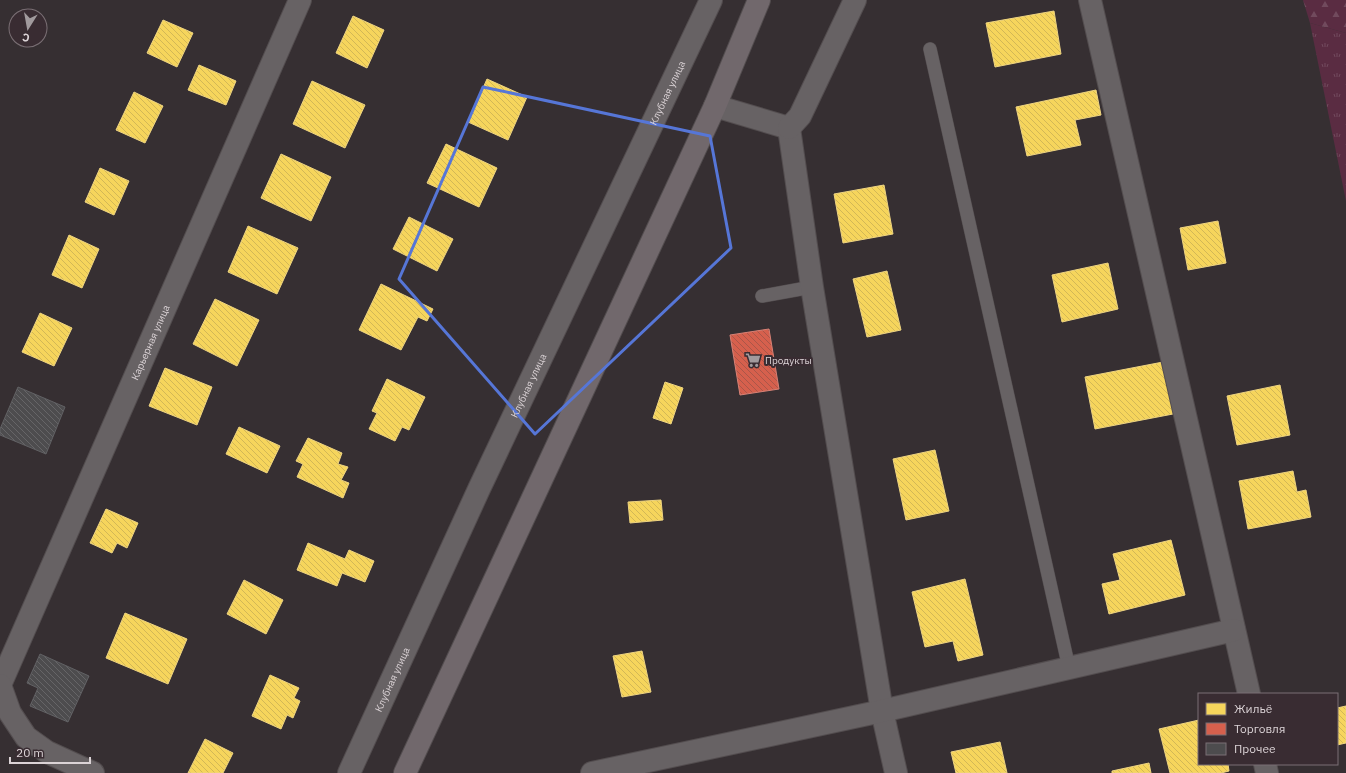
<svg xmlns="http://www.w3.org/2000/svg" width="1346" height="773" viewBox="0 0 1346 773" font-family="'IBM Plex Sans',sans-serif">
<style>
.grass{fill:url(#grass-tufts)}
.forest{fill:url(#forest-firs)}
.homes{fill:url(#homes-back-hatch);stroke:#eed481}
.shops{fill:url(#shops-back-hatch);stroke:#d88276}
.building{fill:url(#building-back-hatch);stroke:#616164}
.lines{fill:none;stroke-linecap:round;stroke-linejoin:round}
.lane-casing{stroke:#534d4f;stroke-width:14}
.street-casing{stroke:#534d4f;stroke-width:24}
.secondary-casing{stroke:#534d4f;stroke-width:24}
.lane{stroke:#676264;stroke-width:13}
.street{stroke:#676264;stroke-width:22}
.secondary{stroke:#71686c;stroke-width:22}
.marked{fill:none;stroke:#5676d7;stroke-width:3;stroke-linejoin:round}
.labels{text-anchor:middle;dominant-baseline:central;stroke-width:4;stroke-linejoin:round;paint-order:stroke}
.street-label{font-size:10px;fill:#dbd3d6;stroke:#392c32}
.poi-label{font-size:10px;fill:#dbd3d6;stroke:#392c32;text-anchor:start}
</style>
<defs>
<pattern id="grass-tufts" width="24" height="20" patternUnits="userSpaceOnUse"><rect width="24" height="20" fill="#5a2c42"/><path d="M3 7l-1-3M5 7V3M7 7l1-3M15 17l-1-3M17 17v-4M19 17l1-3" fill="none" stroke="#714a5d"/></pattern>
<pattern id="forest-firs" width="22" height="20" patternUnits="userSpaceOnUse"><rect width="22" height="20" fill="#5a2c42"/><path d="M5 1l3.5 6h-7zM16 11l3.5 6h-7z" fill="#714a5d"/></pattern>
<pattern id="homes-back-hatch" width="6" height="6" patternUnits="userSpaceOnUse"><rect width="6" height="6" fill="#f6d55c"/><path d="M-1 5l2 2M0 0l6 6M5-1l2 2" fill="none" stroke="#d2b756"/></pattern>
<pattern id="shops-back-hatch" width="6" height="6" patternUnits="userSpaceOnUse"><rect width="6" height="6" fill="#d6604d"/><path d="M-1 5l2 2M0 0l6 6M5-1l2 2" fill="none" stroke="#aa5649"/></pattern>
<pattern id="building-back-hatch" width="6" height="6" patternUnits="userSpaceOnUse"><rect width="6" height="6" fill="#4d4c4e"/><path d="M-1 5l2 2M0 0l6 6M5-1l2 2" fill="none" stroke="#666567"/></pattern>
</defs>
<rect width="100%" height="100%" fill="#362f32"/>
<polygon class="grass" points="1310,23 1346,33 1346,201"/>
<polygon class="forest" points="1303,0 1346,0 1346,33 1310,23"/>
<g class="homes">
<polygon points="1054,11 1061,54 995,67 986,23"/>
<polygon points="353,16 384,30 367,68 336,53"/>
<polygon points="163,20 193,33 177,67 147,53"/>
<polygon points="199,65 236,81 226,105 188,90"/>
<polygon points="487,79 527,97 508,140 468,122"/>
<polygon points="312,81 365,105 345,148 293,124"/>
<polygon points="1096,90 1101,115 1075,120 1081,145 1027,156 1016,107"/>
<polygon points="134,92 163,106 145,143 116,130"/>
<polygon points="446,144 497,168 479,207 427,183"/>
<polygon points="281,154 331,177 311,221 261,198"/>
<polygon points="100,168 129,181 114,215 85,202"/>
<polygon points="884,185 893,234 843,243 834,194"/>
<polygon points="409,217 453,239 437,271 393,249"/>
<polygon points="1218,221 1226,263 1188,270 1180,228"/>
<polygon points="248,226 298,248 277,294 228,272"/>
<polygon points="69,235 99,249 82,288 52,275"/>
<polygon points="1108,263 1118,309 1062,322 1052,275"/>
<polygon points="887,271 901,330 867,337 853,279"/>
<polygon points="381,284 433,309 427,321 418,317 401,350 359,330"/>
<polygon points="215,299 259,320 237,366 193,344"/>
<polygon points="40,313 72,328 54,366 22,352"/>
<polygon points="1163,362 1173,414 1095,429 1085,377"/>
<polygon points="165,368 212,387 197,425 149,406"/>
<polygon points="387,379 425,397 409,430 402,427 395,441 369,429 377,413 372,411"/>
<polygon points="665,382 683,388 671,424 653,418"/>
<polygon points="1280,385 1290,435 1237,445 1227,396"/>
<polygon points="239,427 280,446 267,473 226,454"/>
<polygon points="308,438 342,453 338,464 348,467 341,480 349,483 343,498 297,477 303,464 296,461"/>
<polygon points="935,450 949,511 906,520 893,459"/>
<polygon points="1293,471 1297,492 1306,490 1311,517 1248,529 1239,481"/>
<polygon points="661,500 663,520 630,523 628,502"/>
<polygon points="106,509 138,523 127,548 117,543 112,553 90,543"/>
<polygon points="1171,540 1185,595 1109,614 1102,584 1120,580 1113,554"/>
<polygon points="308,543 345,559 349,550 374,561 365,582 342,573 337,586 297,570"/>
<polygon points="965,579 983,655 958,661 953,641 925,647 912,592"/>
<polygon points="244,580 283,600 266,634 227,614"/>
<polygon points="125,613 187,639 168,684 106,658"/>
<polygon points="642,651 651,692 622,697 613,656"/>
<polygon points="270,675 299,688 294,698 300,701 293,718 287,715 281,729 252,716"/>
<polygon points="1346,706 1346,743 1337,745 1337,708"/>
<polygon points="1199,720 1199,764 1228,764 1229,771 1221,773 1170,773 1159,729"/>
<polygon points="205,739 233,753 223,773 188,773"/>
<polygon points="1000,742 1007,773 956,773 951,752"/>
<polygon points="1149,763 1151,773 1112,773 1112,771"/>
</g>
<polygon class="shops" points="769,329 779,389 740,395 730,335"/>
<g class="building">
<polygon points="18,387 65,407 46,454 0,435 0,429"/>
<polygon points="40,654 89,676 68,722 30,706 38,688 27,683"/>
</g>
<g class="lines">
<g class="lane-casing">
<g id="lane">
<polyline points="930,49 1069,668"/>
<polyline points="762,296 812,287"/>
</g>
</g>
<g class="street-casing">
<g id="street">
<polyline points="1090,0 1249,694"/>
<polyline points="715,106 789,128"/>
<polyline points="789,128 812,287 882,711 896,773"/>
<polyline points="789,128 800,116 855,0"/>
<path id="s1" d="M0,685L300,0"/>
<polyline points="0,685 10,713 26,737 47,752 93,773"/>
<polyline points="1265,764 1267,773"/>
<path id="s2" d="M349,773L479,489L711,0"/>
<polyline points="592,773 882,711 1234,630"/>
</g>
</g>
<g class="secondary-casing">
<polyline id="secondary" points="405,773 715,106 759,0"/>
</g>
<use href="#lane" class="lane"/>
<use href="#street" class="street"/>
<use href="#secondary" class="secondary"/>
</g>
<path class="marked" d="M483,87L710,136L731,248L535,434L399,279Z"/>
<defs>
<g id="supermarket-bare" transform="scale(1.2)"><path d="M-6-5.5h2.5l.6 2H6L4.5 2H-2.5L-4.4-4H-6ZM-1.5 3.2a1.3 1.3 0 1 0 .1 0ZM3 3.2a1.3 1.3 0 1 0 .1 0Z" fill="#a19a9d" stroke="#392c32" stroke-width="2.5" paint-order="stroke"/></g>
</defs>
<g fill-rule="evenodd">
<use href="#supermarket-bare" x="753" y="360"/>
</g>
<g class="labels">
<g class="street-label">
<text stroke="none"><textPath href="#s2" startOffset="751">Клубная улица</textPath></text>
<text stroke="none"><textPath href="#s1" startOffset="374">Карьерная улица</textPath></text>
<text stroke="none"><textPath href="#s2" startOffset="427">Клубная улица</textPath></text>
<text stroke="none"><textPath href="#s2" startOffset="103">Клубная улица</textPath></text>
</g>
<g class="poi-label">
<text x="765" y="360">Продукты</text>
</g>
</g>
<rect x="1198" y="693" width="140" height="72" fill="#392c32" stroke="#7a6f74"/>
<rect x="1206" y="703" width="20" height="12" fill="#f6d55c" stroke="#7a6f74"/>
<text x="1234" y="713" font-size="12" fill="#dbd3d6">Жильё</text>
<rect x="1206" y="723" width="20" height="12" fill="#d6604d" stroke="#7a6f74"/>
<text x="1234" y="733" font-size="12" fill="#dbd3d6">Торговля</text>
<rect x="1206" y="743" width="20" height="12" fill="#4d4c4e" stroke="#7a6f74"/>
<text x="1234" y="753" font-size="12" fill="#dbd3d6">Прочее</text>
<g transform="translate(28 28) rotate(191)"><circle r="19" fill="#392c32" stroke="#7a6f74"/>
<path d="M0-3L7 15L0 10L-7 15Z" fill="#a19a9d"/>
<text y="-6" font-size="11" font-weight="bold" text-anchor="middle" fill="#dbd3d6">С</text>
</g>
<path d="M10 757v6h80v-6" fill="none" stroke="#dbd3d6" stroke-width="2"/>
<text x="16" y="757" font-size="12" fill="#dbd3d6" stroke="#392c32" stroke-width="3" paint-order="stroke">20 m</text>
</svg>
